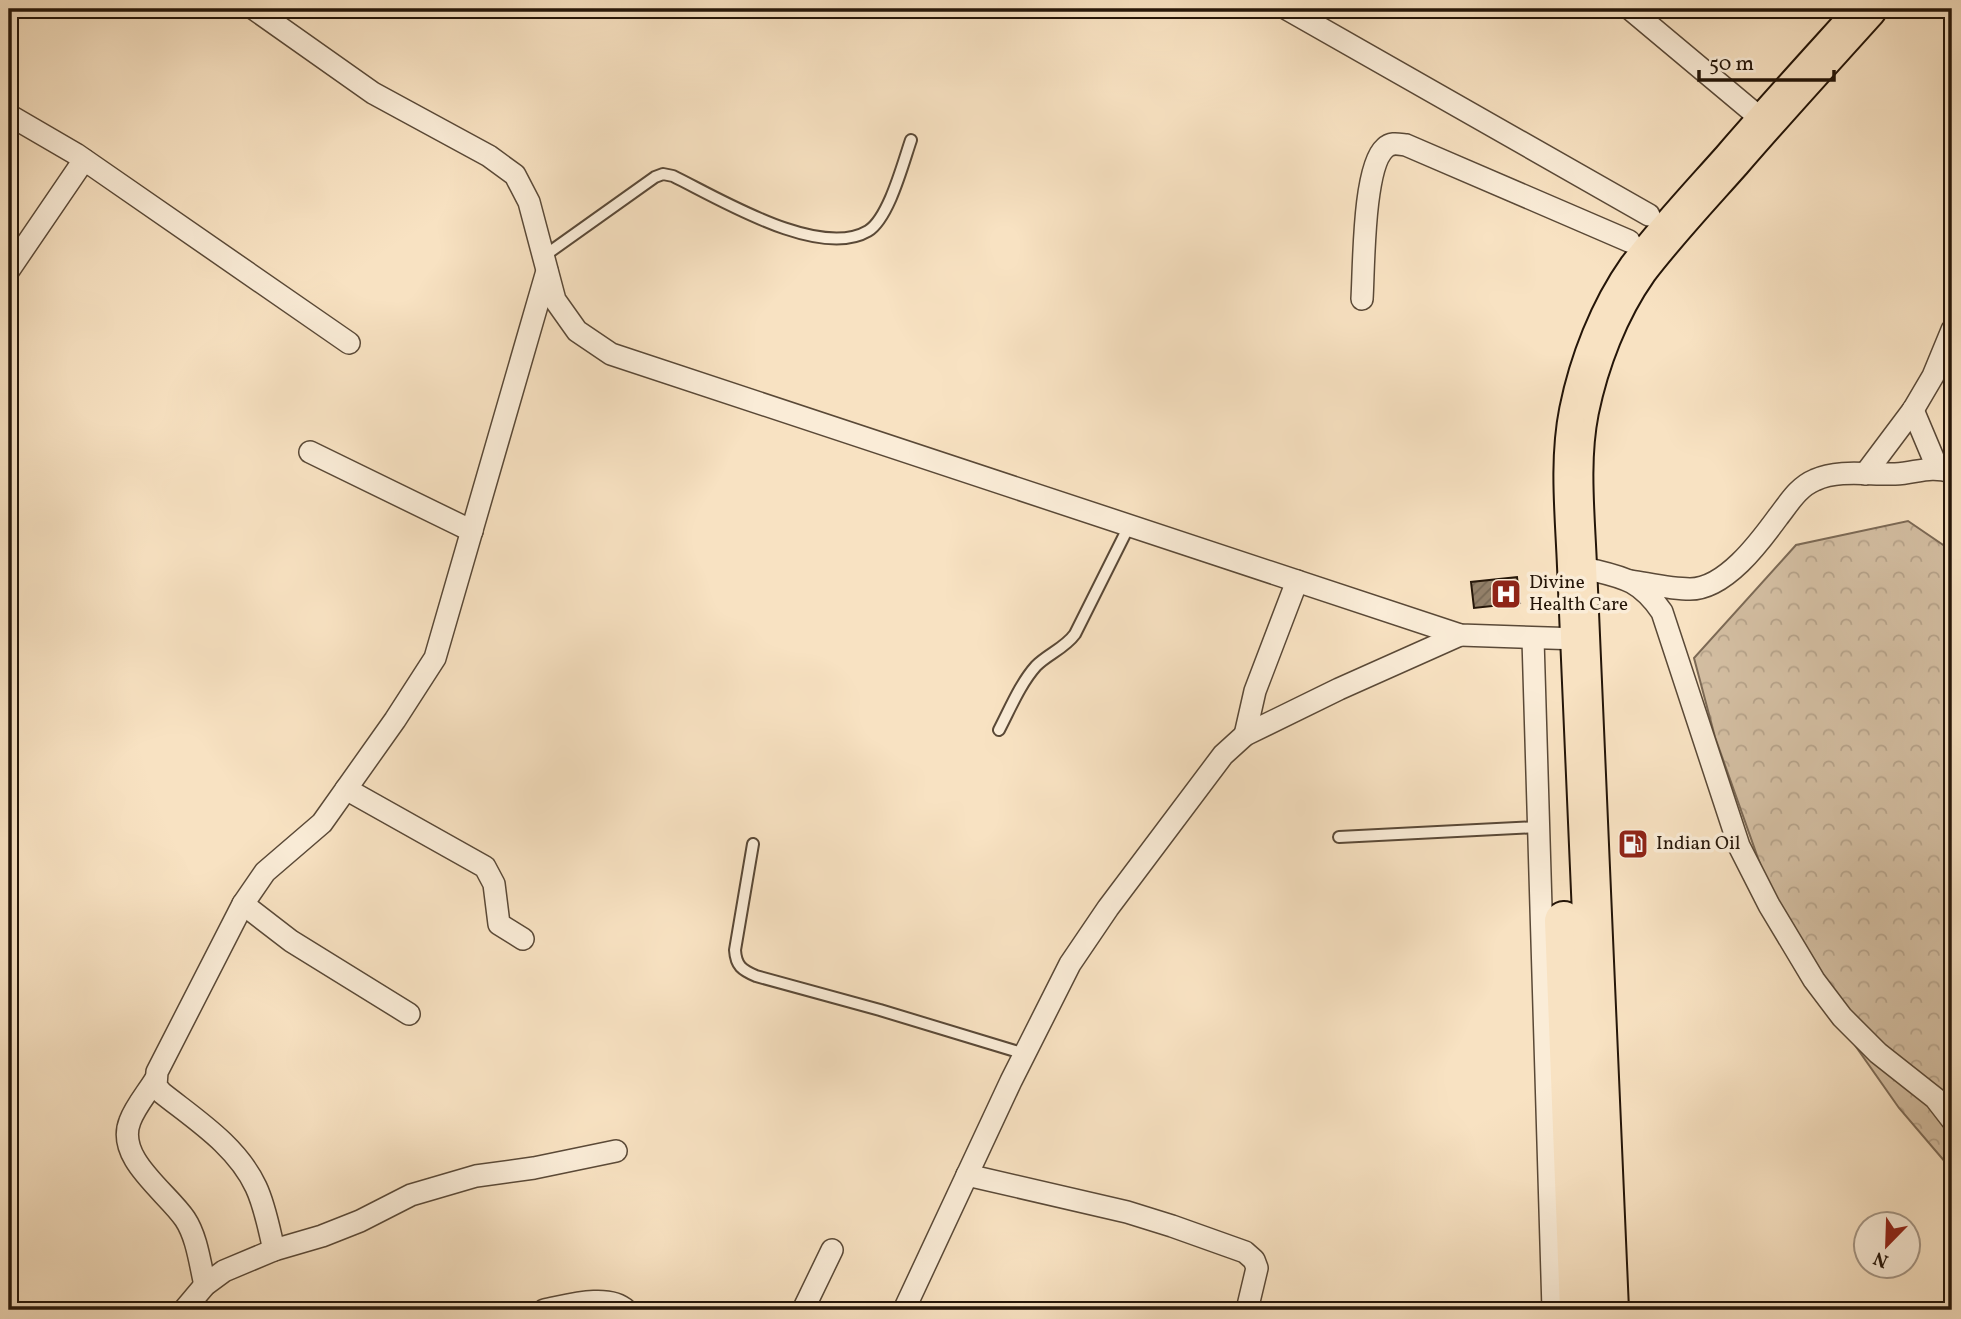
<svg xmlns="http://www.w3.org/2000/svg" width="1961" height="1319" viewBox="0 0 1961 1319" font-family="Vollkorn,serif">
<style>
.forest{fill:url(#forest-crowns);stroke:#7c6a56;stroke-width:2}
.building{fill:url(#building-hatch);stroke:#251609;stroke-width:2}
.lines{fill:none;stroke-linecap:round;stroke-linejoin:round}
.lane-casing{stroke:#5a4937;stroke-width:14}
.street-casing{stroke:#5a4937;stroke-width:24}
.highway-casing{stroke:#251609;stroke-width:42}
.lane{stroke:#faecd7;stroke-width:10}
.street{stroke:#faecd7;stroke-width:21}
.highway{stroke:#f8e2c2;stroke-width:38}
.labels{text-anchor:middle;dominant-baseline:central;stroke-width:7;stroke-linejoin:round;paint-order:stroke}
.poi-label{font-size:19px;fill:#251609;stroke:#faecd7;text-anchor:start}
</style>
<defs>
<pattern id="forest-crowns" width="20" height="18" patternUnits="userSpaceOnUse" patternTransform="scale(1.75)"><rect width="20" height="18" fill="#d4bfa3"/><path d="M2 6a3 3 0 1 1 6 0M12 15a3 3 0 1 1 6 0" fill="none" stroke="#b6a38b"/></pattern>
<pattern id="building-hatch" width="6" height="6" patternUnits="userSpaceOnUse" patternTransform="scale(1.75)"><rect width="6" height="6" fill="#938069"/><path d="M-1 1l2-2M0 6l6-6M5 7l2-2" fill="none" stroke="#786855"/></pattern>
</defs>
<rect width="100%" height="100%" fill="#f8e2c2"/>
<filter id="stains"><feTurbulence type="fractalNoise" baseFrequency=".00286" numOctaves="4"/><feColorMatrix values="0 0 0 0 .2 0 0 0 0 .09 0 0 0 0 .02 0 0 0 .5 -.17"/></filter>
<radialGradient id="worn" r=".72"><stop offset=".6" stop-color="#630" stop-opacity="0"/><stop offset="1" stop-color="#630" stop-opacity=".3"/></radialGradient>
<polygon class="forest" points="1908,521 1952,551 1952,1170 1899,1108 1793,957 1715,737 1694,658 1796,545"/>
<polygon class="building" points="1517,577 1520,603 1474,608 1471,582"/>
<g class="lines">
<g class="lane-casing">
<g id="lane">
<path d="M544,256L655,177L663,174L673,176C718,198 819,260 868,231C889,218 903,163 911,140"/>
<path d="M999,730C1010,709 1020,684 1036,666C1048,654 1065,648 1075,634L1129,526"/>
<polyline points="1339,837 1538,827"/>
<path d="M753,844L735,950C736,966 742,970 756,976L880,1010L1025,1054"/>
</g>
</g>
<g class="street-casing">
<g id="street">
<polyline points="254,9 373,93 489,156 515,175 529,202 555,300 577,331 611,354 1460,635 1580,639"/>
<polyline points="1287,9 1649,215"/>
<polyline points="1630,9 1765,122"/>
<polyline points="9,115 76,154 349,343"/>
<polyline points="9,270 84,160"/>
<path d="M1362,299C1364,267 1363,167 1385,148C1391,142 1398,144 1406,145L1629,241"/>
<polyline points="1913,410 1937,467"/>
<polyline points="310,452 472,531"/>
<polyline points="1865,474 1913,410 1933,376 1952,330"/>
<path d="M1577,566C1617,577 1637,575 1662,612L1739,846L1769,905L1814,980L1842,1017L1878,1053L1935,1098L1952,1120"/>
<path d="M1631,581C1650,584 1671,589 1690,589C1725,589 1759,543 1778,517C1789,503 1798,487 1815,480C1839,469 1869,475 1895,474C1917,473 1929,465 1952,472"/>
<polyline points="1533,639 1553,1310"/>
<polyline points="1245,735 1255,691 1297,581"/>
<polyline points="346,789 485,867 494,884 499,924 523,939"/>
<polyline points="243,904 291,941 409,1014"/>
<path d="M155,1080C147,1093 135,1107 130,1121C115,1158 167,1192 185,1219C197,1237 200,1264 205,1285"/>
<polyline points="967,1175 1127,1212 1172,1226 1245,1252 1254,1260 1257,1268 1247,1310"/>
<path d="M274,1250C269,1229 265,1206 256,1187C237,1146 196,1120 162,1093L156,1086L157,1072L243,904L265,872L322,823L395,720L435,658L547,271"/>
<polyline points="184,1310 205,1285 224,1271 274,1250 322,1236 360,1221 411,1195 476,1176 534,1168 616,1151"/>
<path d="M544,1310C566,1306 608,1293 626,1310"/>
<polyline points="803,1310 832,1250"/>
<polyline points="904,1310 1011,1081 1070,964 1108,908 1223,755 1245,735 1339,689 1460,635"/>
</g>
</g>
<g class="highway-casing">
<g id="highway">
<polyline points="1564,921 1579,1310"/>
<path d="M1609,1310L1577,566C1575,515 1569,461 1579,411C1589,362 1609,310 1638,269C1667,231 1700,196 1732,160C1776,109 1822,59 1867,9"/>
</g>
</g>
<use href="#lane" class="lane"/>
<use href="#street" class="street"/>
<use href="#highway" class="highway"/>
</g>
<defs>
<g id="hospital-square" transform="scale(1.575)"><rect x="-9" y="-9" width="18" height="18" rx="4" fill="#8f2418" stroke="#faecd7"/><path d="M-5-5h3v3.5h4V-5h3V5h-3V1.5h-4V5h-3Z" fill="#fff"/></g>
<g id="fuel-square" transform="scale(1.575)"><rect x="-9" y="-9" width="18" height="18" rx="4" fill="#8f2418" stroke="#faecd7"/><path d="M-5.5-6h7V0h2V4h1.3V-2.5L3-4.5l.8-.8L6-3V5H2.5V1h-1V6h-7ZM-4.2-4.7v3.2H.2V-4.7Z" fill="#fff"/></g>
</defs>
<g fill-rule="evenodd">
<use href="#hospital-square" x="1506" y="594"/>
<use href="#fuel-square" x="1633" y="844"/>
</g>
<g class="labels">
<g class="poi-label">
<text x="1529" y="583">Divine<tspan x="1529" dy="22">Health Care</tspan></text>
<text x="1656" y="844">Indian Oil</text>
</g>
</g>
<rect width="1961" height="1319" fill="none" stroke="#f8e2c2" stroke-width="35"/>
<rect x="10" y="10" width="1940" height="1298" fill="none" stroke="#251609" stroke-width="3.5"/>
<rect x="18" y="18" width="1926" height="1284" fill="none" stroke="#251609" stroke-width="2"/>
<g transform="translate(1887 1245) rotate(203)"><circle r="33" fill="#faecd7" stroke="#a59685" stroke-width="2"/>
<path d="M0-5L12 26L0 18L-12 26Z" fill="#8f2418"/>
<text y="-10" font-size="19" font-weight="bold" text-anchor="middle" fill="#251609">N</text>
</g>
<path d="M1699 70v10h135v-10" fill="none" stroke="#251609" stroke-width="3.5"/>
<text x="1709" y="70" font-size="21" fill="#251609" stroke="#faecd7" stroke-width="5" paint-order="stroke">50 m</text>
<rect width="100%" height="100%" filter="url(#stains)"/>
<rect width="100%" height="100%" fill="url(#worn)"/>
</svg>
